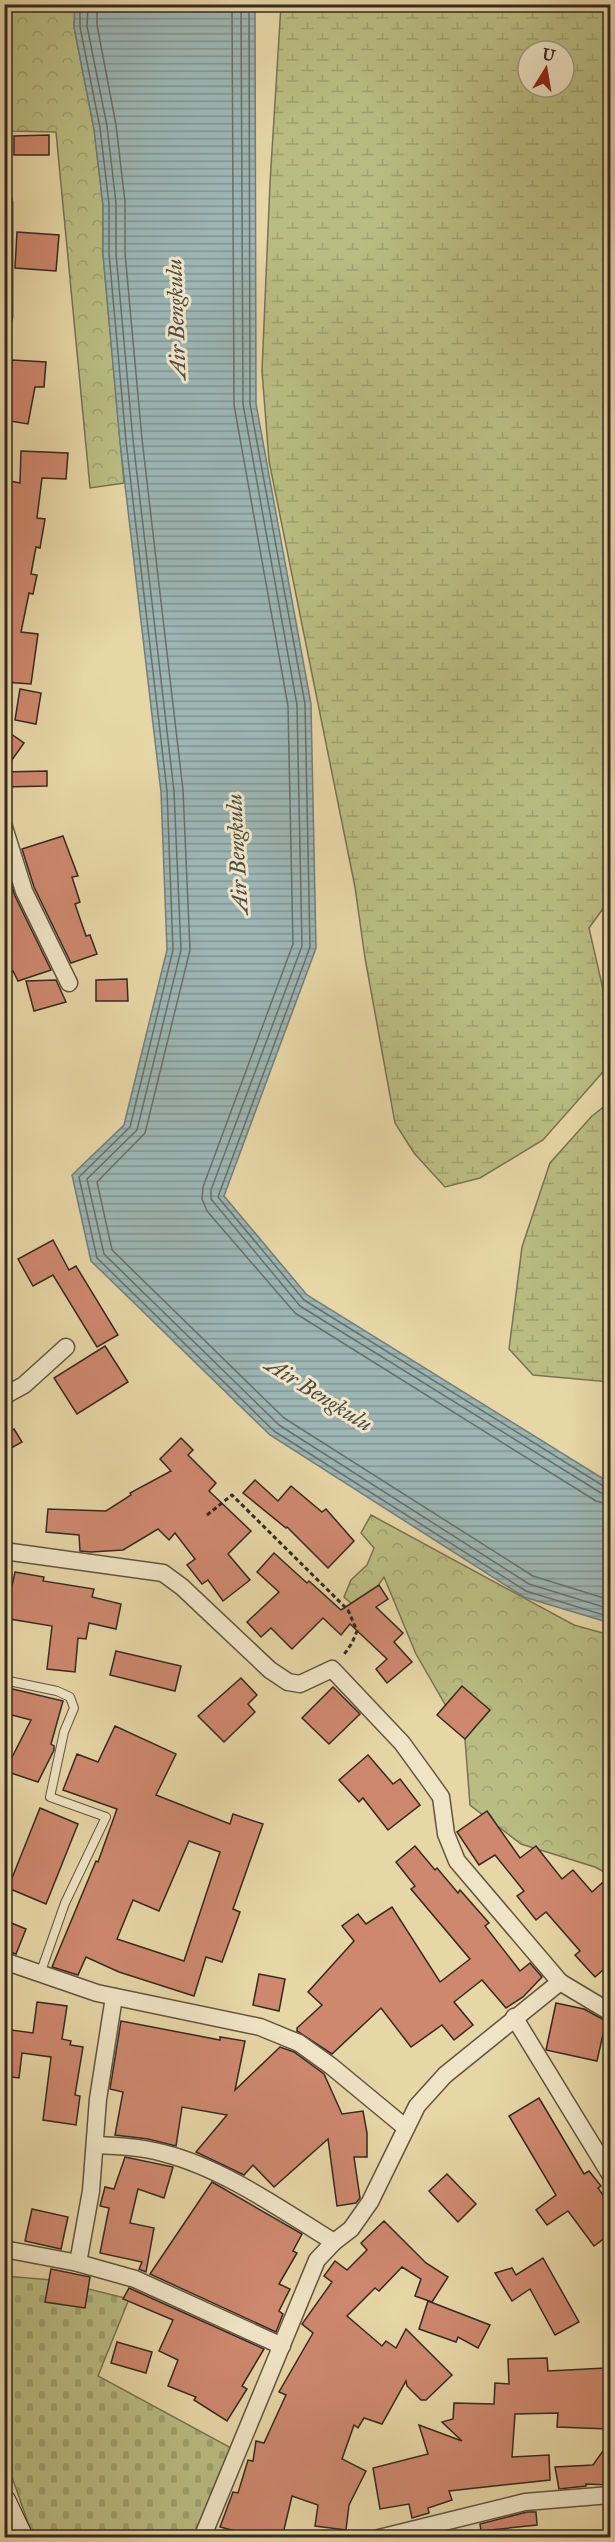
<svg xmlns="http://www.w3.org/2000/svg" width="615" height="2542" viewBox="0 0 615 2542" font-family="'IM FELL Great Primer',serif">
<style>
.forest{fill:url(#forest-crowns);stroke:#787352;stroke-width:1.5}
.wetland{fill:url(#wetland-marsh);stroke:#787352;stroke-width:1.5;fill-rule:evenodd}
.cemetery{fill:url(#cemetery-stones);stroke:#787352;stroke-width:1.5}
.water{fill:url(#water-rules);stroke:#737e7a;stroke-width:1.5}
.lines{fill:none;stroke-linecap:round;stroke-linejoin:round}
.shore{stroke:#69706b;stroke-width:1.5}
.building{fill:#ce886e;stroke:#352922;stroke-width:1.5;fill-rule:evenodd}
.lane-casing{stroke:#625443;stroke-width:10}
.street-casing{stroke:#625443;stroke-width:19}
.secondary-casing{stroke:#352922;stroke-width:26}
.path{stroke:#352922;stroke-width:3;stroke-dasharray:4.5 3;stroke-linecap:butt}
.lane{stroke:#efe4c5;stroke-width:8}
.street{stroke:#efe4c5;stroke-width:16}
.secondary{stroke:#efe4c5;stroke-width:24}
.labels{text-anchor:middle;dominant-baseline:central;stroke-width:6;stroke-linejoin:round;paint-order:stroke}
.water-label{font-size:22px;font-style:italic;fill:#4f4c46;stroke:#efe4c5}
</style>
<defs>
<pattern id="forest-crowns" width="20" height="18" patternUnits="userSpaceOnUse" patternTransform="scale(1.5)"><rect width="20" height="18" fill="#babd83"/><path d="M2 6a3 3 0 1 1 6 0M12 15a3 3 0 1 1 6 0" fill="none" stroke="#a0a271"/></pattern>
<pattern id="wetland-marsh" width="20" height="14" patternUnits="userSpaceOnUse" patternTransform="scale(1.5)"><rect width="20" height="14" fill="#babd83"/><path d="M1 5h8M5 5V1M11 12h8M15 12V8" fill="none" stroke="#a0a271"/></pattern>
<pattern id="cemetery-stones" width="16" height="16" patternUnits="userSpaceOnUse" patternTransform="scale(1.5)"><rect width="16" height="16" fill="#babd83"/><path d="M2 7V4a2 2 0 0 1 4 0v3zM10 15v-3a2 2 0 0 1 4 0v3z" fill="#a0a271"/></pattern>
<pattern id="water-rules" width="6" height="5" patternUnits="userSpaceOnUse" patternTransform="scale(1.5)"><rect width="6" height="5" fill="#9db6b4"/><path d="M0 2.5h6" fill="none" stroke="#819492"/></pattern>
</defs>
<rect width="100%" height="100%" fill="#e7d6a6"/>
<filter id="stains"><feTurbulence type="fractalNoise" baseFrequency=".00333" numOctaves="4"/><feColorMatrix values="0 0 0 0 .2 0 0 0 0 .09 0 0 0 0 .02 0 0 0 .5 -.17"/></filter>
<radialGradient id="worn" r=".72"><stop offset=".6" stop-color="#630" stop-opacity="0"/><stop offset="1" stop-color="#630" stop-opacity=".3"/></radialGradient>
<g class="forest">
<polygon points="4,5 75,5 74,27 94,129 103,205 103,254 124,483 90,488 56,132 12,131 5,122"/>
<polygon points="371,1515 574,1625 610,1635 610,1875 595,1867 521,1844 470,1805 465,1739 416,1654 384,1577 370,1597 352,1604 344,1597 351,1580 367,1565 374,1548 361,1533"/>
</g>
<g class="wetland">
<path d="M281,5H610V899L589,928L610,1020V1064L543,1140L480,1178L445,1187L414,1153L395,1123L365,958L355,887L269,461L262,371L270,183ZM528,51H564V87H528Z"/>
<polygon points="610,1102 610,1382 533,1375 509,1349 522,1247 550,1163 592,1116"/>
</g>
<polygon class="cemetery" points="4,2276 52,2280 129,2299 98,2376 233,2449 193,2537 33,2537 12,2477 5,2466"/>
<polygon class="water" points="75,5 255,5 256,404 311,704 316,948 224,1196 307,1295 610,1483 610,1623 524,1597 270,1435 91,1261 72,1175 124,1125 167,950 161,792 120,442 103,254 103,205 94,129 74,27"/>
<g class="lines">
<g class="shore">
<polyline points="80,4 80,27 100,128 109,204 109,254 126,441 167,791 173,950 130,1127 79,1177 97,1258 274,1431 526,1591 610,1617"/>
<polyline points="88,4 87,26 107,126 116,203 116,254 133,440 174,791 181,950 137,1130 87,1179 104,1254 279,1425 529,1584 610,1609"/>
<polyline points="97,4 97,25 116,125 125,202 125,253 142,439 183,790 190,950 145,1133 97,1182 112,1250 284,1418 533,1576 610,1600"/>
<polyline points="232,4 234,405 288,706 293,944 203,1187 202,1199 207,1211 295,1313 596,1501 610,1505"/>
<polyline points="241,4 243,404 297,705 302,946 211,1190 211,1199 300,1306 601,1493 610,1496"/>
<polyline points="249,4 250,404 305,704 310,947 218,1197 304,1300 605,1487 610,1488"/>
</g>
</g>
<g class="building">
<polygon points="49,135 49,155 14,155 14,136"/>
<polygon points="17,232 59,235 56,271 15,268"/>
<polygon points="12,360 46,362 44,387 35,387 28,424 4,420 6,393 10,394"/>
<polygon points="21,451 68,453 66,479 42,478 37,518 45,519 40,548 36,547 31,574 37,575 33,594 29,593 21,632 38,634 31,684 4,682 4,522 10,481 20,483"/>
<polygon points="20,689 41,693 36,724 15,720"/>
<polygon points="4,729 24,743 4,771"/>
<polygon points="47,771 47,786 4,787 4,772"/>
<polygon points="63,836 78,876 72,877 80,902 75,904 86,936 90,935 97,954 71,963 34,887 22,849"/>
<polygon points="9,877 15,896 51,970 18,981 13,971 4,974 4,879"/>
<polygon points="127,979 128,1001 96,1001 96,980"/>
<polygon points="56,980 66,1002 34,1011 26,981"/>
<polygon points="53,1240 69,1270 76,1266 118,1335 97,1347 53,1275 33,1286 18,1259"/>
<polygon points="105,1346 128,1382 77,1414 54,1378"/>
<polygon points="14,1429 22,1442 4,1452 4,1434"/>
<polygon points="181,1438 193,1450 188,1455 216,1483 209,1491 251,1531 228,1554 250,1580 223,1601 208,1580 202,1584 187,1565 195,1559 175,1533 169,1540 158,1529 123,1550 91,1552 80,1551 79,1535 46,1532 48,1509 106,1511 131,1495 130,1493 171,1471 160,1459"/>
<polygon points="255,1480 278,1501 291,1486 322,1512 326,1509 354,1541 328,1568 287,1527 286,1528 243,1493"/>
<polygon points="274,1553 307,1583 309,1581 341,1610 379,1585 388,1599 376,1607 403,1633 394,1642 412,1662 387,1683 376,1669 387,1659 350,1624 341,1635 323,1618 292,1649 271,1628 261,1637 247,1622 279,1592 257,1572"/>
<polygon points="15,1572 44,1577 43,1581 94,1589 92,1597 121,1604 116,1629 89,1623 86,1639 78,1638 75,1672 47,1669 52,1626 4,1618 4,1585 12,1586"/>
<polygon points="116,1651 181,1666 175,1691 110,1675"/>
<polygon points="241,1678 257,1695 248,1704 255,1712 224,1742 198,1716"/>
<polygon points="462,1686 490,1710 465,1739 437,1715"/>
<polygon points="4,1687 63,1701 51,1744 54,1746 54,1750 38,1782 5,1771 31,1720 4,1713"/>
<polygon points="333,1687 360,1714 329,1744 302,1718"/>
<path d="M115,1726L176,1754L156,1795L230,1824L233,1814L263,1824L233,1909L240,1912L222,1962L206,1957L194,1996L119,1972L86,1957L78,1975L52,1967L96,1861L98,1862L117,1809L63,1790L77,1754L98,1762ZM189,1841L220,1852L184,1961L117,1939L133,1900L159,1911Z"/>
<polygon points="368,1755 393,1784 400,1779 420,1805 388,1830 363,1798 359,1802 339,1780"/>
<polygon points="40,1808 78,1824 46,1904 8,1888"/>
<polygon points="487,1811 520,1858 536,1846 562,1879 573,1870 592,1892 610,1876 610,1964 595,1977 575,1955 580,1951 546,1912 536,1920 517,1896 524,1891 495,1855 479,1865 457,1832"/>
<polygon points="415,1846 435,1870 437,1868 458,1893 460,1890 489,1923 485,1926 520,1971 530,1963 542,1977 523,1997 506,2008 482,1980 454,2002 473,2025 454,2040 442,2025 411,2047 381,2008 332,2054 297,2031 297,2028 322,2005 308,1992 354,1941 342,1926 358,1914 366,1924 392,1907 440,1982 470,1959 411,1889 415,1886 396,1862"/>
<polygon points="4,1920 26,1929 16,1954 4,1950"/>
<polygon points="259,1974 285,1979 279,2011 253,2005"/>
<polygon points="37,2002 67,2006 62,2039 71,2041 70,2045 83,2047 75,2095 80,2096 76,2125 43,2120 51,2057 22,2053 19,2078 4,2076 4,2029 33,2033"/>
<polygon points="556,2003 584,2009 606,2021 597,2061 546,2050"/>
<polygon points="121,2021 220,2040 220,2037 245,2041 235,2090 280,2047 294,2052 324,2074 342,2114 363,2111 367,2133 367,2157 354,2157 360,2198 356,2203 337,2206 328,2139 274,2187 253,2165 244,2175 196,2152 227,2115 182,2107 176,2146 148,2139 115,2135 123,2092 110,2089"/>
<polygon points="539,2098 584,2174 589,2171 601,2186 598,2188 610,2205 610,2234 594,2246 568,2211 547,2225 536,2210 556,2195 509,2116"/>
<polygon points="125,2157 173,2167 164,2198 138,2189 130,2223 154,2228 146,2272 139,2269 142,2262 100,2253 109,2208 100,2206 105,2187 114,2189"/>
<polygon points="447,2174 476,2204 458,2222 429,2191"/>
<polygon points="212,2182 302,2234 293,2251 297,2253 279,2284 290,2289 279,2311 283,2314 276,2332 150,2274"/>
<polygon points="32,2209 68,2217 61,2249 25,2241"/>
<polygon points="384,2221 426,2263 448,2277 432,2302 415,2296 421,2279 402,2267 379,2291 375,2288 347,2316 382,2346 386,2341 396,2348 406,2329 452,2375 426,2400 421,2400 407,2386 406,2381 382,2424 364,2418 358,2428 354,2425 342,2459 366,2471 349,2505 346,2530 315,2526 318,2505 292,2496 282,2538 263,2538 220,2527 233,2492 238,2493 248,2460 253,2461 256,2441 264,2443 286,2395 279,2392 313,2333 302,2324 332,2282 324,2276 335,2261 347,2270 367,2250 361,2243"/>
<polygon points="543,2258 579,2322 555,2335 530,2289 512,2301 495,2273 512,2268 516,2275"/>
<polygon points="51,2269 90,2277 85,2308 45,2302"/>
<polygon points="129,2288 264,2349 242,2386 247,2389 227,2421 194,2400 196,2397 168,2386 178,2360 159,2351 173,2320 123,2299"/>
<polygon points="428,2301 490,2325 478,2348 458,2337 456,2342 419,2329"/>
<polygon points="117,2342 152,2352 146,2373 111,2363"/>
<polygon points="547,2358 548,2371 605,2368 608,2429 557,2427 558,2413 515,2414 512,2457 549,2455 550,2480 449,2491 452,2500 428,2508 429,2513 412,2518 409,2504 380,2509 373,2468 428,2454 419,2425 462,2441 442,2422 453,2419 454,2403 494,2404 495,2383 509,2384 508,2359"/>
<polygon points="610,2441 610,2485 586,2484 586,2486 559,2489 555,2467 593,2465"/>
<polygon points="527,2512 536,2512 537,2525 481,2531 480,2524"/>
</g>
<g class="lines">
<g class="lane-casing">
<polyline id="lane" points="4,1680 57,1691 70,1697 74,1708 64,1732 50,1797 106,1817 65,1903 40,1974"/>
</g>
<g class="street-casing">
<g id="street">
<polyline points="4,202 4,317"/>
<polyline points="4,827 24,891 69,983"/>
<polyline points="4,1396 24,1385 66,1347"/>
<polyline points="4,1551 163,1573 182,1587 270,1670 288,1682 300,1684 332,1669 402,1743 426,1776 441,1797 446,1834 457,1861 560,1982 445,2075 417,2106 370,2202 351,2229 334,2242 317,2260 202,2538"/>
<polyline points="4,1961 97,1993 260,2027 299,2043 331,2066 406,2128"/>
<polyline points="560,1982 610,2012"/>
<polyline points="514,2017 610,2174"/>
<path d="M95,2145C118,2146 141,2147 163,2153C223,2168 282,2210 334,2242"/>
<polyline points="4,2249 78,2263 135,2279 282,2346"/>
<polyline points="78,2263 91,2191 98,2099 114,1997"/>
<polyline points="379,2538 525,2502 610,2495"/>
</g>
</g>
<g class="secondary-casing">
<polyline id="secondary" points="4,2502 21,2538"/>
</g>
<polyline class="path" points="207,1515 232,1495 348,1610 357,1631 352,1643 343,1656"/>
<use href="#lane" class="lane"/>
<use href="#street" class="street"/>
<use href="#secondary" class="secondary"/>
</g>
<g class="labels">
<g class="water-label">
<text transform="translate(176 319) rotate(-92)">Air Bengkulu</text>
<text transform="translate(237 854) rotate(-93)">Air Bengkulu</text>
<text transform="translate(319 1394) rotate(32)">Air Bengkulu</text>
</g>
</g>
<rect width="615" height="2542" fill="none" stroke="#e7d6a6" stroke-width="24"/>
<rect x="6" y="6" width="603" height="2530" fill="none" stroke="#352922" stroke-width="3"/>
<rect x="12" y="12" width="591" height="2518" fill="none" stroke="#352922" stroke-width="1.5"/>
<g transform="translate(546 69) rotate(11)"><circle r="28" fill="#efe4c5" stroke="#a59984" stroke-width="1.5"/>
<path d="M0-4.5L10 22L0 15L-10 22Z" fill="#8f2418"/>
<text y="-9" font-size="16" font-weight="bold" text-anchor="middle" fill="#352922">U</text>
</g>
<rect width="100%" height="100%" filter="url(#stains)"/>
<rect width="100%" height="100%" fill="url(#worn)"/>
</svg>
